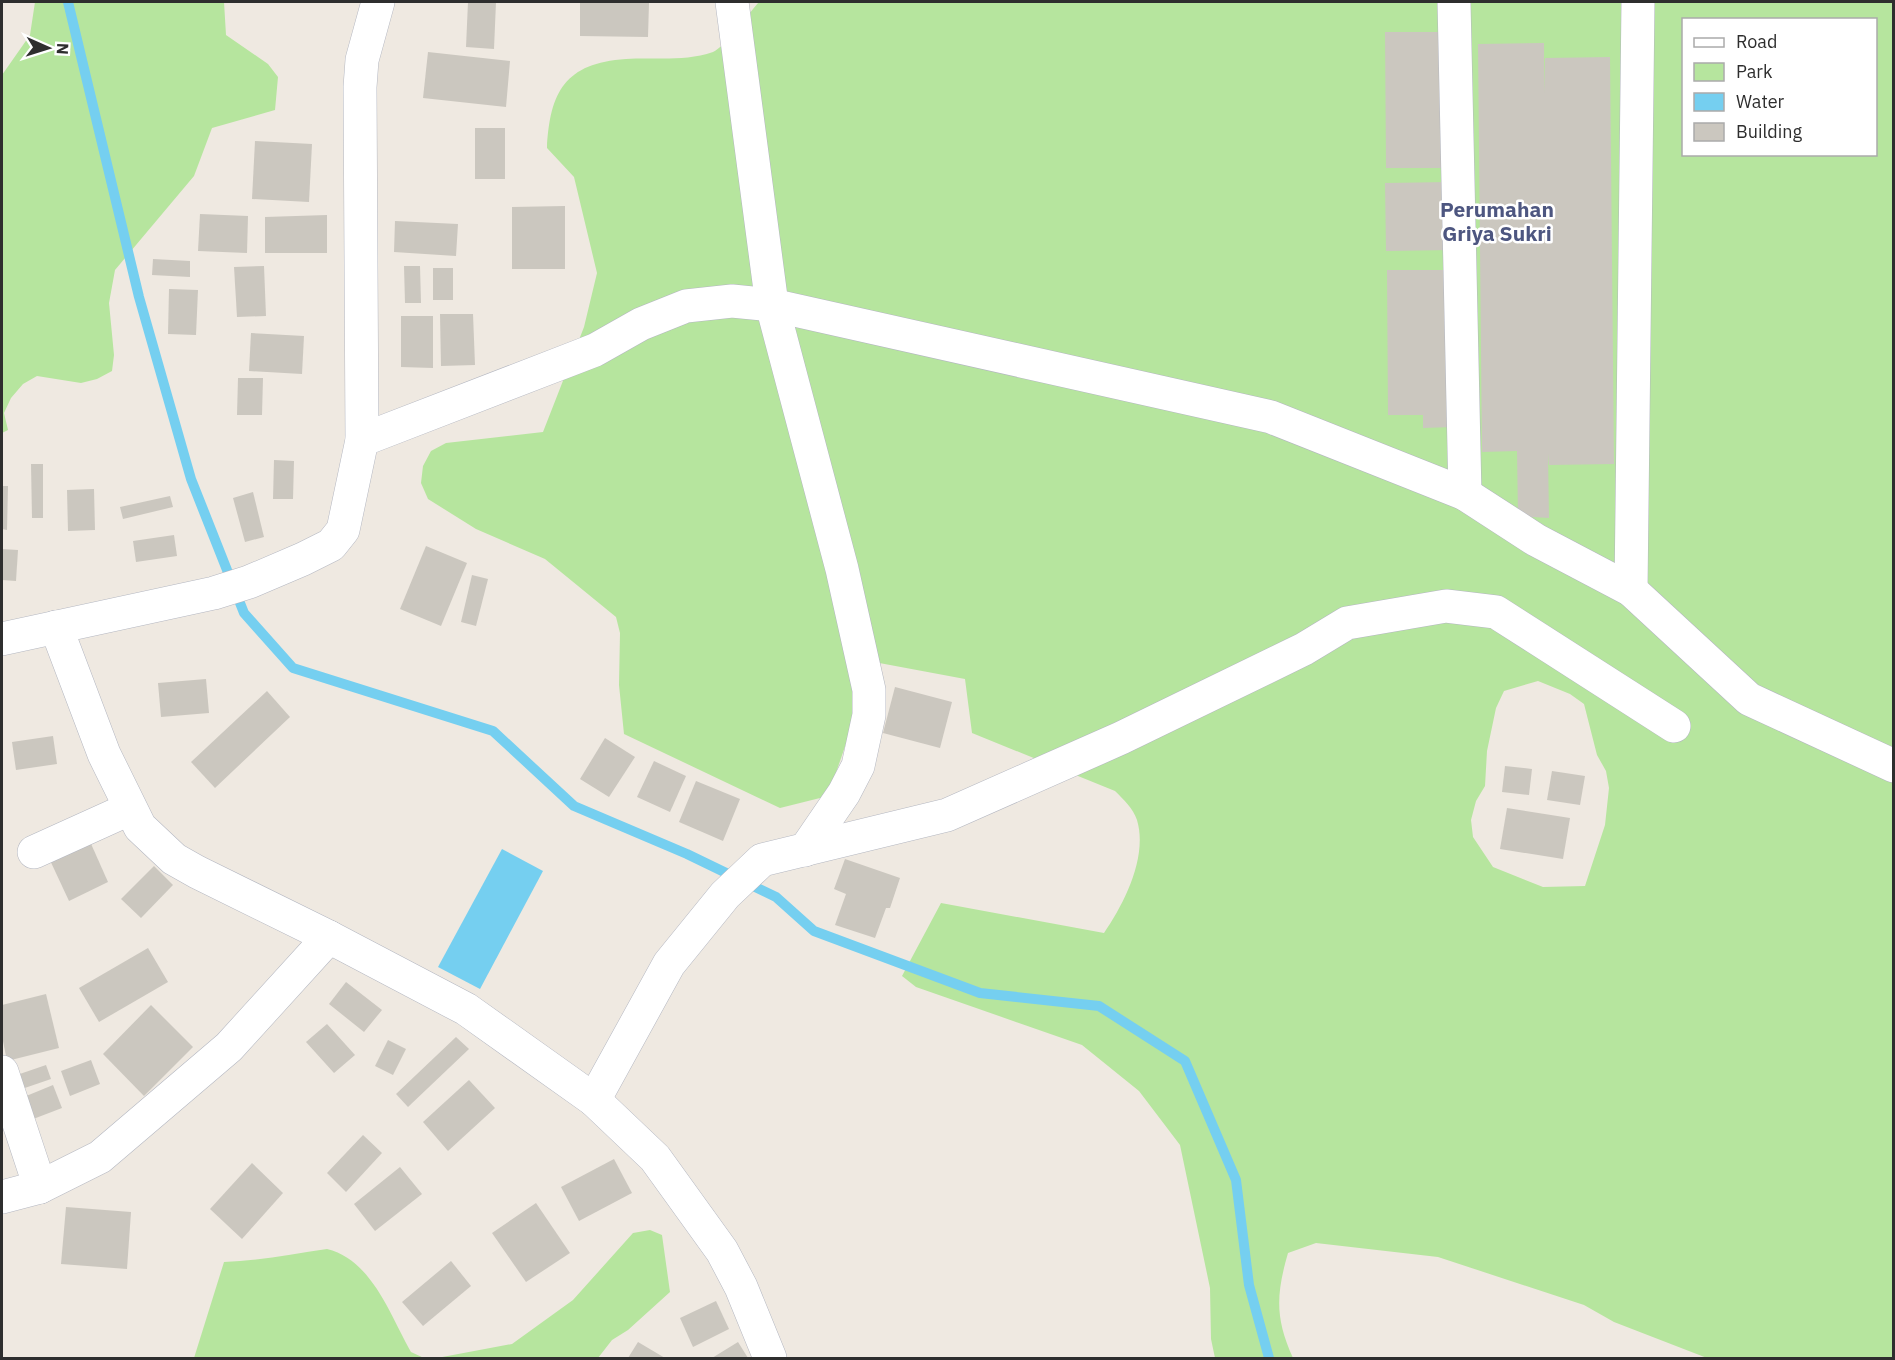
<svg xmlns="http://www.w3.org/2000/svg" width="1895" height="1360" viewBox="0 0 1895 1360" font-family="'IBM Plex Sans',sans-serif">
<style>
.green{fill:#b6e59e;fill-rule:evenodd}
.water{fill:#75cff0}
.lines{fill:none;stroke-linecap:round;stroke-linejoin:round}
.stream{stroke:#75cff0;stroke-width:10}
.building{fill:#cbc7bf}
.minor-casing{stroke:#b4b7c1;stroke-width:34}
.tertiary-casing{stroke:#b4b7c1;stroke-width:34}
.minor{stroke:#fff;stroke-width:33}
.tertiary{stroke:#fff;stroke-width:33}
.labels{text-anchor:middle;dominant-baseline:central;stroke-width:5;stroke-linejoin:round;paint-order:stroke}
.neighbourhood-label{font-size:21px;font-weight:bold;fill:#4d5680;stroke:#fff}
</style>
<rect width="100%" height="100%" fill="#efe9e1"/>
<g class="green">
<polygon points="35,2 224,2 226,35 268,64 278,77 275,110 212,128 194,176 115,270 109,303 114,355 112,371 97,379 81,383 37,376 23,384 11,398 4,413 8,430 2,433 2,75 30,35"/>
<path d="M759,2H1893V1358H1707L1614,1322L1584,1305L1438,1257L1316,1243L1288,1253C1276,1295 1275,1318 1293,1358H1215L1211,1339L1210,1288L1180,1145L1139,1091L1082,1045L916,987L902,976L941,903L1104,933C1124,904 1148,857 1137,820C1133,808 1124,800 1115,791L972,733L965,679L874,662L828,796L780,808L624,734L619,685L620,633L616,617L545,559L476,529L428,499L421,483L423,466L431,451L446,443L543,432L584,327L597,273L574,177L547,148C550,92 565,63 626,59C656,57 684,62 713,52C725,47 749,13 759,2ZM1684,20H1876V154H1684ZM1538,681L1570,694L1584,704L1597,755L1606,771L1609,788L1605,825L1585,886L1543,887L1493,867L1473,837L1471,820L1476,801L1485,786L1487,751L1496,708L1504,691Z"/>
<polygon points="650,1230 662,1235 670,1292 628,1330 612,1340 598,1358 437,1358 512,1344 573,1300 633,1233"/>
<path d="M327,1249C372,1260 390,1315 411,1352L424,1358H194L224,1262C259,1261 292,1254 327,1249Z"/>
</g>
<polygon class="water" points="502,849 543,871 480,989 438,967"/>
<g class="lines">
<polyline class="stream" points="68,2 139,297 191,479 244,613 293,668 493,731 574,806 687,854 776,897 814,931 980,993 1099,1006 1185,1061 1236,1180 1249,1285 1269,1358"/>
</g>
<g class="building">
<polygon points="468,2 496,2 494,49 466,47"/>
<polygon points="580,2 649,3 648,37 580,36"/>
<polygon points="1385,32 1450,32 1451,168 1386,168"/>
<polygon points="1544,43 1544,93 1545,58 1610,57 1614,464 1549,465 1548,454 1549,518 1518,516 1517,451 1482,452 1478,44"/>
<polygon points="428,52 510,61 506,107 423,98"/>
<rect x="475" y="128" width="30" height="51"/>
<polygon points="255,141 312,144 309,202 252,199"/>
<polygon points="1451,182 1452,250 1386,251 1385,183"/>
<polygon points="565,206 565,269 512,269 512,207"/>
<polygon points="200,214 248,216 247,253 198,251"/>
<polygon points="327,215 327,253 265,253 265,217"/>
<polygon points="395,221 458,224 456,256 394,252"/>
<polygon points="153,259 190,261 190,277 152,275"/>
<polygon points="264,266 266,316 237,317 234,267"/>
<polygon points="404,266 420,266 421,303 405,303"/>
<rect x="433" y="268" width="20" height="32"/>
<polygon points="1387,270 1452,270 1453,427 1423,428 1423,415 1388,415"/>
<polygon points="169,289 198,290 196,335 168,334"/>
<polygon points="440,314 473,314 475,365 441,366"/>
<polygon points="401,316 433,316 433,368 401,367"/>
<polygon points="251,333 304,336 302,374 249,371"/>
<polygon points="238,378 263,378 262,415 237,415"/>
<polygon points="274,460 294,461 293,499 273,499"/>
<polygon points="31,464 43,464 43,518 32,518"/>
<polygon points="2,486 8,486 7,530 2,529"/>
<polygon points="94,489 95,530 68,531 67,490"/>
<polygon points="253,492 264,537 245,542 233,498"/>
<polygon points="170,496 173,507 123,519 120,507"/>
<polygon points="174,535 177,556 136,562 133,541"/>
<polygon points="426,546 467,563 441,626 400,609"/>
<polygon points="2,549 18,550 16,581 2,580"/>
<polygon points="472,575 488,579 476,626 461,622"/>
<polygon points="206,679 209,713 161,717 158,683"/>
<polygon points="895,687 952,702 940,748 883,733"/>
<polygon points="267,691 290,717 215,788 191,762"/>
<polygon points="53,736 57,764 16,770 12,742"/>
<polygon points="605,738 635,757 609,797 580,779"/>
<polygon points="654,761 686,776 670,812 637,797"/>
<polygon points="1505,766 1532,769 1529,795 1502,792"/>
<polygon points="1552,771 1585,776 1580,805 1547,800"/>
<polygon points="696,781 740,799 723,841 679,822"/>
<polygon points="1507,808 1570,818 1563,859 1500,849"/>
<polygon points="88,837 108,882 69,901 48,856"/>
<polygon points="845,859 900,878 890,908 886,908 875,938 835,925 846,894 834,889"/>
<polygon points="154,866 173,885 141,918 121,899"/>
<polygon points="148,948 168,982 99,1022 79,988"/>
<polygon points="346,982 382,1010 364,1032 329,1004"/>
<polygon points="46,994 59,1048 7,1061 2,1036 2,1005"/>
<polygon points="151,1005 193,1047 144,1096 103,1054"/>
<polygon points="327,1024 355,1055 334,1073 306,1042"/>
<polygon points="456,1037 469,1049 408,1107 396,1094"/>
<polygon points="388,1040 406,1049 393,1075 375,1066"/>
<polygon points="91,1060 100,1084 70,1096 61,1071"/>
<polygon points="46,1065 51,1079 16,1091 11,1077"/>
<polygon points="469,1080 495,1108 448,1151 423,1122"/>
<polygon points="53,1085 62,1108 28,1121 19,1099"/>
<polygon points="363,1135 382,1153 346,1192 327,1173"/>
<polygon points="614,1159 632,1193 579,1221 561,1187"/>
<polygon points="252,1163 283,1193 242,1239 210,1209"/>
<polygon points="400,1167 422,1194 375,1231 354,1204"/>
<polygon points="536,1203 570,1253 526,1282 492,1233"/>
<polygon points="66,1207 131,1212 127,1269 61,1264"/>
<polygon points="451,1261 471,1286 423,1326 402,1302"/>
<polygon points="716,1301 729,1329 693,1347 680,1318"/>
<polygon points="638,1342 665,1358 628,1358"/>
<polygon points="738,1342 748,1358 712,1358"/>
</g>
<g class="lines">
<g class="minor-casing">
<g id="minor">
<polyline points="732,2 772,305 842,569 869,690 869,715 858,766 844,793 805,850"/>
<polyline points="1454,2 1465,494"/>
<polyline points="362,440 595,350 641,324 686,306 732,301 772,305 1271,417 1465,494 1536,540 1631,590 1749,699 1894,766"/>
<polyline points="1631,590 1638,2"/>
<polyline points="56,627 104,754 140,827 174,859 197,872 329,937 466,1009 594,1100 655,1158 722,1251 741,1287 770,1358"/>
<polyline points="34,852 129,809"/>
<polyline points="2,1072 40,1187"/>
<polyline points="594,1100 669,964 725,895 762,860 947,815 1121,738 1304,649 1347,623 1446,606 1496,612 1674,726"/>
<polyline points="2,1197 40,1187 100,1157 229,1047 329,937"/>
</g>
</g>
<g class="tertiary-casing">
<polyline id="tertiary" points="2,639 214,593 249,582 303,559 331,545 343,530 362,440 360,87 362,60 378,2"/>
</g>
<use href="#minor" class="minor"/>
<use href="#tertiary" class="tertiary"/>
</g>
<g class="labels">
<g class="neighbourhood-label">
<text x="1497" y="209">Perumahan<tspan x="1497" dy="24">Griya Sukri</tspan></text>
</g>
</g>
<rect width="1895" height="1360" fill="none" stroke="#2e2e2e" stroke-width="6"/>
<rect x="1682" y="18" width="195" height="138" fill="#ffffff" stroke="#ababab" stroke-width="1.5"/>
<rect x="1694" y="38" width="30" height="9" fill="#ffffff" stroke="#ababab" stroke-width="1.5"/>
<text x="1736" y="48" font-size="18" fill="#2e2e2e">Road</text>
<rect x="1694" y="63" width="30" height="18" fill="#b6e59e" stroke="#ababab" stroke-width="1.5"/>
<text x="1736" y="78" font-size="18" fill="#2e2e2e">Park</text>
<rect x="1694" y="93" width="30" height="18" fill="#75cff0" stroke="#ababab" stroke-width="1.5"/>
<text x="1736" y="108" font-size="18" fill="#2e2e2e">Water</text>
<rect x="1694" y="123" width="30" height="18" fill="#cbc7bf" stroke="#ababab" stroke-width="1.5"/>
<text x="1736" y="138" font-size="18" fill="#2e2e2e">Building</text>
<g transform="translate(48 48) rotate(93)" stroke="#ffffff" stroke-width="4.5" paint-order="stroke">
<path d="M0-4.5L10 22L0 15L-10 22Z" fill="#2e2e2e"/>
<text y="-9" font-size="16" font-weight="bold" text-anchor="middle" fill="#2e2e2e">N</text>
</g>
</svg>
